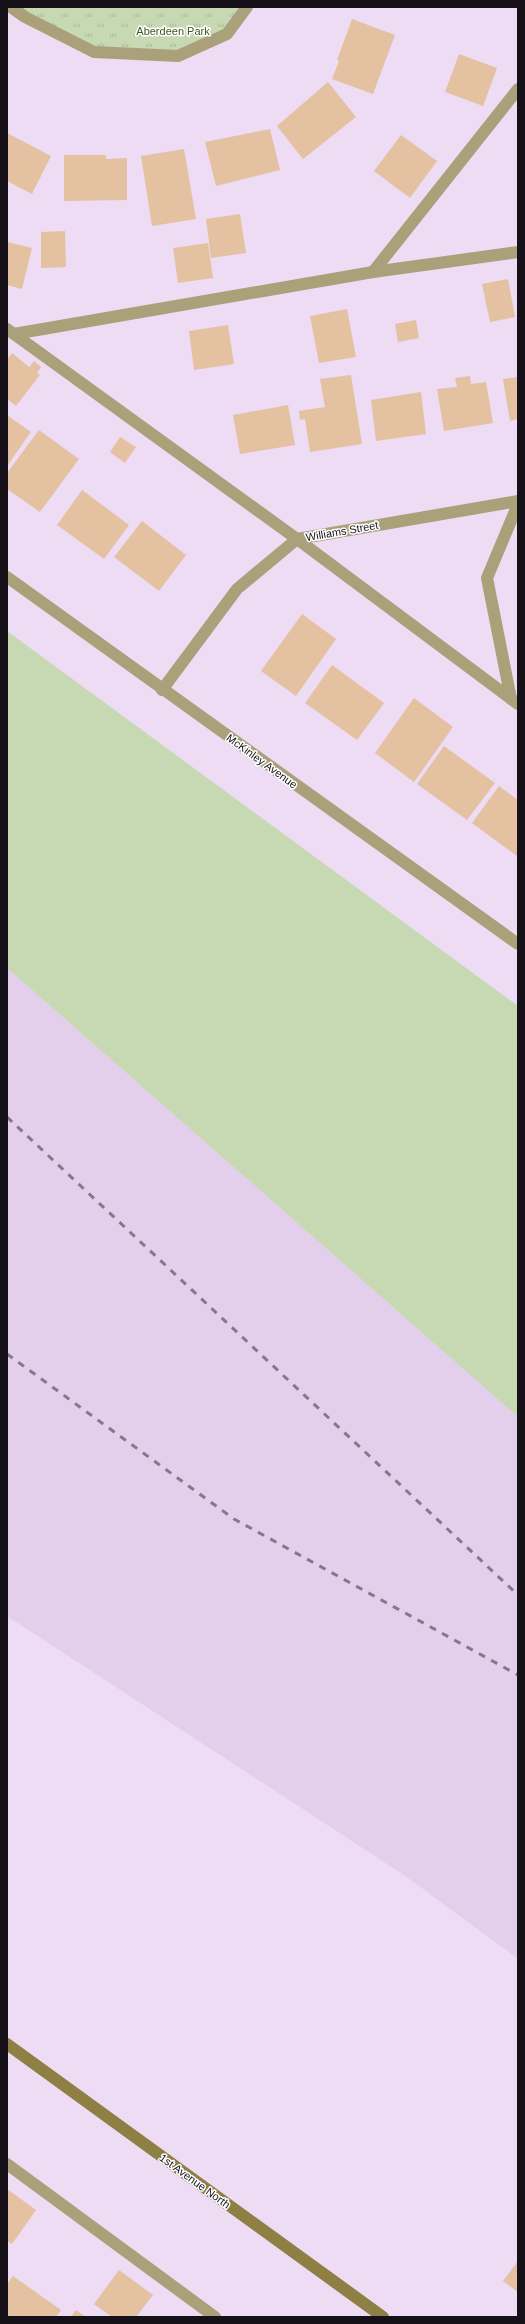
<svg xmlns="http://www.w3.org/2000/svg" width="525" height="2324" viewBox="0 0 525 2324" font-family="Arial,sans-serif">
<style>
.built{fill:#e3ceec}
.grass{fill:#c7d9b3}
.park{fill:url(#park-tufts)}
.building{fill:#e4c1a1}
.lines{fill:none;stroke-linecap:round;stroke-linejoin:round}
.service{stroke:#aaa07a;stroke-width:12}
.minor{stroke:#aaa07a;stroke-width:12}
.secondary{stroke:#8e7f44;stroke-width:12}
.rail{stroke:#847989;stroke-width:3;stroke-dasharray:7 7;stroke-linecap:butt}
.labels{text-anchor:middle;dominant-baseline:central;stroke-width:3;stroke-linejoin:round;paint-order:stroke}
.park-label{font-size:11px;fill:#40581e;stroke:#fff}
.street-label{font-size:11px;fill:#161018;stroke:#fff}
</style>
<defs>
<pattern id="park-tufts" width="24" height="20" patternUnits="userSpaceOnUse"><rect width="24" height="20" fill="#c7d9b3"/><path d="M3 7l-1-3M5 7V3M7 7l1-3M15 17l-1-3M17 17v-4M19 17l1-3" fill="none" stroke="#aab999"/></pattern>
</defs>
<rect width="100%" height="100%" fill="#eddcf4"/>
<polygon class="built" points="7,968 518,1417 518,1959 404,1875 7,1616"/>
<polygon class="grass" points="7,631 518,1006 518,1417 7,968"/>
<polygon class="park" points="11,7 247,7 227,34 178,56 94,52"/>
<g class="building">
<polygon points="352,19 395,35 373,94 332,79 339,61 337,60"/>
<polygon points="459,54 497,68 483,106 445,92"/>
<polygon points="328,82 356,117 303,159 277,126"/>
<polygon points="270,129 280,170 216,186 205,142"/>
<polygon points="7,133 51,156 32,194 7,181"/>
<polygon points="401,135 437,161 410,198 374,171"/>
<polygon points="184,149 196,219 152,226 141,156"/>
<polygon points="64,155 106,155 106,159 127,158 127,200 64,201"/>
<polygon points="240,214 246,253 211,258 206,219"/>
<polygon points="65,231 66,267 41,268 41,232"/>
<polygon points="7,242 32,248 22,289 7,285"/>
<polygon points="208,243 213,278 178,283 173,248"/>
<polygon points="508,279 515,317 490,322 482,284"/>
<polygon points="347,309 356,357 319,363 310,316"/>
<polygon points="416,320 419,338 398,342 395,324"/>
<polygon points="228,325 234,364 194,370 189,331"/>
<polygon points="12,353 29,367 34,361 41,367 37,373 40,375 16,406 7,399 7,360"/>
<polygon points="351,375 362,444 310,452 305,419 300,420 299,411 325,407 320,379"/>
<polygon points="470,376 471,384 486,382 493,423 444,431 437,389 457,387 455,378"/>
<polygon points="518,377 518,419 510,421 503,379"/>
<polygon points="421,392 426,434 376,441 371,400"/>
<polygon points="288,405 295,445 240,454 233,415"/>
<polygon points="7,415 31,432 7,466"/>
<polygon points="39,430 79,459 40,512 7,489 7,473"/>
<polygon points="120,437 136,447 125,463 110,452"/>
<polygon points="82,490 129,525 104,559 57,525"/>
<polygon points="142,521 186,555 159,591 114,557"/>
<polygon points="302,614 336,639 296,696 261,671"/>
<polygon points="332,665 384,703 357,740 305,703"/>
<polygon points="414,698 453,727 414,782 375,753"/>
<polygon points="444,746 495,783 467,820 417,784"/>
<polygon points="499,786 518,800 518,857 472,823"/>
<polygon points="7,2189 36,2210 12,2244 7,2241"/>
<polygon points="518,2261 518,2292 503,2281"/>
<polygon points="119,2270 153,2295 136,2317 112,2317 94,2304"/>
<polygon points="13,2276 61,2310 56,2317 7,2317 7,2284"/>
<polygon points="76,2310 86,2317 71,2317"/>
</g>
<g class="lines">
<g class="service">
<polyline points="373,272 518,89"/>
<polyline points="7,329 297,539 518,704"/>
<polyline points="14,334 373,272 518,252"/>
<polyline points="511,699 487,578 518,504"/>
<polyline points="7,2164 215,2317"/>
</g>
<g class="minor">
<polyline points="11,7 25,17 94,52 178,56 227,34 247,7"/>
<polyline points="7,577 518,944"/>
<polyline points="162,690 237,589 297,539 518,501"/>
</g>
<polyline class="secondary" points="7,2044 383,2317"/>
<g class="rail">
<polyline points="7,1117 518,1595"/>
<polyline points="7,1354 234,1519 518,1675"/>
</g>
</g>
<g class="labels">
<g class="park-label">
<text x="173" y="31">Aberdeen Park</text>
</g>
<g class="street-label">
<text transform="translate(342 531) rotate(-10)">Williams Street</text>
<text transform="translate(262 761) rotate(36)">McKinley Avenue</text>
<text transform="translate(195 2181) rotate(36)">1st Avenue North</text>
</g>
</g>
<rect width="525" height="2324" fill="none" stroke="#161018" stroke-width="16"/>
</svg>
